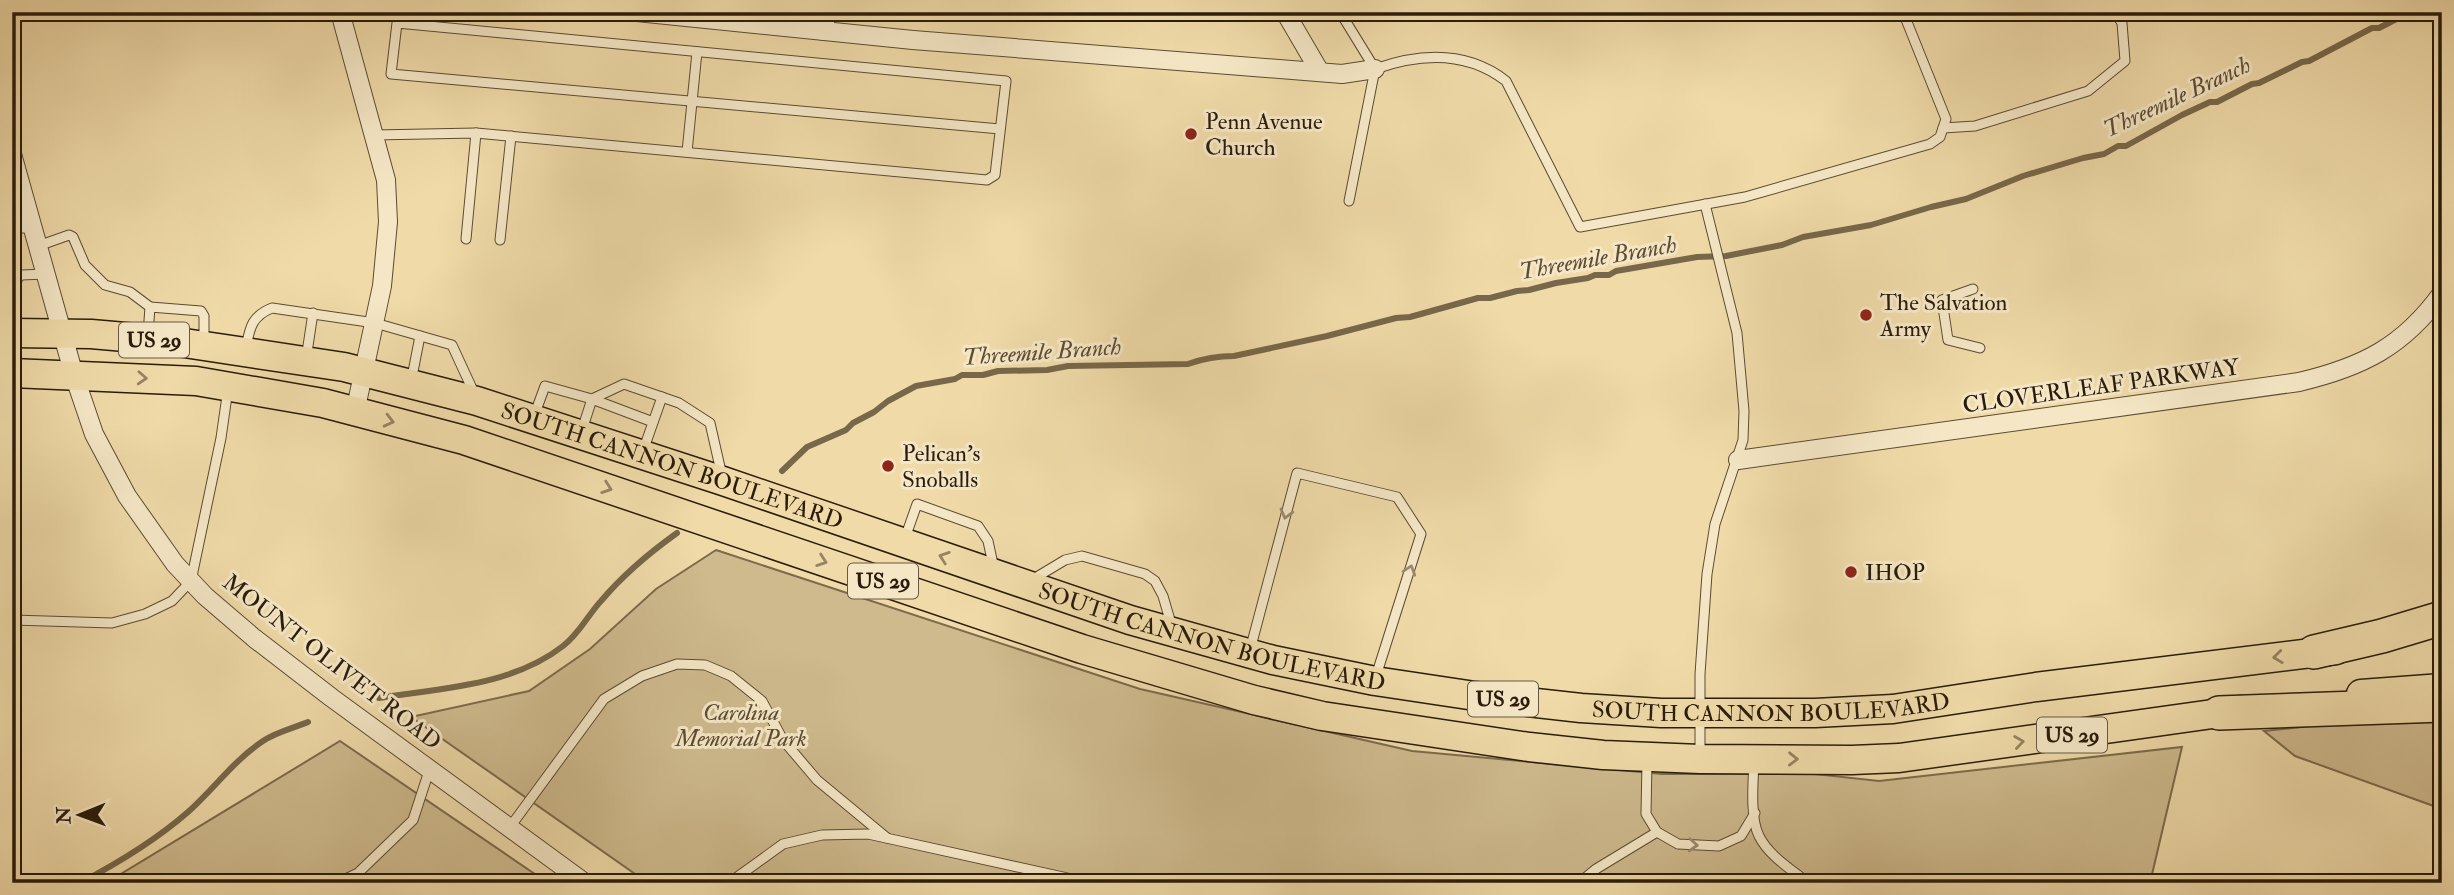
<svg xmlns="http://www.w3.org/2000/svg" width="2454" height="895" viewBox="0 0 2454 895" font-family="'IM FELL Double Pica',serif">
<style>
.green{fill:#ceba8d;stroke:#7c6a4c;stroke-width:2}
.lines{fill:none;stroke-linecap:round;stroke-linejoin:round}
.stream{stroke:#78674a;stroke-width:6}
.lane-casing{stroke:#5b4b33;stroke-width:11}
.street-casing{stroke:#5b4b33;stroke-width:20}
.primary-casing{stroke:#2a1b0c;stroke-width:31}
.highway-casing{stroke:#2a1b0c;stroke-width:36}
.lane{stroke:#f5e7c6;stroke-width:9}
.street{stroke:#f5e7c6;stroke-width:18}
.primary{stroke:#efdaa8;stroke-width:28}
.highway{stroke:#efdaa8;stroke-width:33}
.oneway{stroke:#968462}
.oneway2{stroke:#9a8b72}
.poi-dot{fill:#8f2418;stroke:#f5e7c6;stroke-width:2.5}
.labels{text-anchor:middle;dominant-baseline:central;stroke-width:6;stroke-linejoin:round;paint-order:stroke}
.shield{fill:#f5e7c6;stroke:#675844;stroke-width:2}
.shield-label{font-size:21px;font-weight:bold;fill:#2a1b0c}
.poi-label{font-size:23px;fill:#2a1b0c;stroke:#f5e7c6;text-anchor:start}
.street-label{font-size:23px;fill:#2a1b0c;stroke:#f5e7c6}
.park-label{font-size:23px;font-style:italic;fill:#5b4b33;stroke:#f5e7c6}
.water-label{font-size:24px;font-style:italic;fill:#5e4d35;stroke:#f5e7c6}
</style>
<rect width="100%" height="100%" fill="#efdaa8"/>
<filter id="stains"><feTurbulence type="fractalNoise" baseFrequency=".00286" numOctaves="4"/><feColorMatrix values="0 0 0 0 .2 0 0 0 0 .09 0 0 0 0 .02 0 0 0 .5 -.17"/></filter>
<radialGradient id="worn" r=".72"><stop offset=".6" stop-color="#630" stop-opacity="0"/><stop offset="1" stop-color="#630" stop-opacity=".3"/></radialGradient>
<g class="green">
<polygon points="716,550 1140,689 1412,751 1662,774 1815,774 1879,781 2182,747 2150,883 648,883 411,717 529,691 590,649 656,589"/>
<polygon points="2442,712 2442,809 2295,756 2264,731"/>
<polygon points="340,741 548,883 106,883"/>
</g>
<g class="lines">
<g class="stream">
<path d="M782,471L807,447L846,430L853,423L874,412L888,401L916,386L955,379L962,375H983L998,371L1047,370L1068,366L1188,364C1202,359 1219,356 1234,356L1327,336L1396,318L1410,317L1478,298H1490L1517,291L1529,290L1556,283L1588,278L1595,275H1609L1616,271L1697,257L1726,256L1782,245L1803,237L1871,225L1931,207L1966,199L2023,176L2083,158L2104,154L2118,146H2126L2182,115L2210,102H2217L2252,84L2259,83L2302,62L2309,61L2372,28H2379L2410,12"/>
<path d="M379,698C441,688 512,686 563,646C579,634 588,615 601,601C623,575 649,553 677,533"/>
<path d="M80,883C118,863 156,840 188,812C214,789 234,760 263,741C276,732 294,728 308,722"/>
</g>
<g class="lane-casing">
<g id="lane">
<polyline points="1340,12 1375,69"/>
<path d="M1375,69C1420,53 1466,50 1506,81L1580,227L1745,197L1930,144L1940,137L1946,119L1903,12"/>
<polyline points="1943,128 1975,126 2088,91 2125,61 2122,23 2115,12"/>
<polyline points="374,135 476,133 987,180 995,175 1006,81 397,23 391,74 1000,129"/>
<polyline points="687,152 697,52"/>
<polyline points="1349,201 1375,69"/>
<polyline points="12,228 33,228"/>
<polyline points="466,239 476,133"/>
<polyline points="500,240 511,136"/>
<polyline points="38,246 69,235 73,237 85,265 105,285 130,292 150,307"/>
<polyline points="12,285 21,275 46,274"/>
<polyline points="1973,289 1942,300 1948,340 1980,348"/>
<polyline points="148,334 150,307 201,311 204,316 204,341"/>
<path d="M246,347C250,327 252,316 272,308L375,323L452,345L475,395"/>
<polyline points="306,359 313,313"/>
<polyline points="411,382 420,336"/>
<polyline points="534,416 545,386 592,399 624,384 679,403 710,423 722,476"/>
<polyline points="582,430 592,399 653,422"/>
<polyline points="643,451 662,397"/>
<polyline points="904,541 917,504 978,526 988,541 994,569"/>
<polyline points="1030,581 1065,560 1082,556 1145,574 1155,581 1163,596 1172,627"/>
<polyline points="12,620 112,623 145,614 172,601 191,581 221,438 228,389"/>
<polyline points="1250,650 1297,473 1397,497 1421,534 1376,676"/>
<polyline points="1700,756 1700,674 1707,574 1715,524 1743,440 1744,411 1737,333 1705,204"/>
<polyline points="1647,762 1646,814 1657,832 1678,844 1719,846 1741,836 1755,813"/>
<path d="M1754,763C1753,783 1750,818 1759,836C1769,856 1791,869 1808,883"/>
<polyline points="510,827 604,699 642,676 677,664 705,665 717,670 731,676 762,701 783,740 817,780 887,838"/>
<polyline points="337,883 358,873 413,820 430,768"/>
<polyline points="729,883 783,844 822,835 868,834 1090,883"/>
<polyline points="1579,883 1596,869 1657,832"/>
</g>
</g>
<g class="street-casing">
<g id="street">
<polyline points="340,12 386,180 388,222 382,286 355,412"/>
<polyline points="637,12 913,40 1342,74 1375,69"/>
<polyline points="1285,12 1320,72"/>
<polyline points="824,31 826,12"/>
<polyline points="12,154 74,375 94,434 127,496 175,564 205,596 254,638 332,698 585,883"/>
<path d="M1738,460L2299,382C2362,367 2403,347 2442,293"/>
</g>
</g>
<g class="primary-casing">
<g id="primary">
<path id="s1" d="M12,333L91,334L171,341L344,367L477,401L723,481L1130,620L1273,660L1375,681L1475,696L1581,708L1661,713H1815L1893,709L2036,687L2336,650"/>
<polyline points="12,373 196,381 323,403 464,440 1082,649 1254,700 1322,716 1529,747 1603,755 1700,759 1852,760 1899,758 2241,710"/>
<polyline points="2361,694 2442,688"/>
</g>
</g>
<g class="highway-casing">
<g id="highway">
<polyline points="2314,652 2382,636 2442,618"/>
<polyline points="2219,713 2442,705"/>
</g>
</g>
<use href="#lane" class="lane"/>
<use href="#street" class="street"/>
<use href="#primary" class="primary"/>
<use href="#highway" class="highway"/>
</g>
<defs><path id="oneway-chevron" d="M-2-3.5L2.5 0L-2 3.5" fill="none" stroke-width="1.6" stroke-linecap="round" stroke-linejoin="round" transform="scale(1.75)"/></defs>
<g class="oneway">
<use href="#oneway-chevron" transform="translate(142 378) rotate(3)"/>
<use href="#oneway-chevron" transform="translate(389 421) rotate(14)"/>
<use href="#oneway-chevron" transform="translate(607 488) rotate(19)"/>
<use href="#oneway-chevron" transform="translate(944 557) rotate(-161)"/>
<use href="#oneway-chevron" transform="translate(822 561) rotate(19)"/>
<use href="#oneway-chevron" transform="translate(2278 657) rotate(173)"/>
<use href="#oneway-chevron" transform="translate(2019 742) rotate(-8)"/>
<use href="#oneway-chevron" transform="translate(1793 759) rotate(1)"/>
</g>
<g class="oneway2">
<use href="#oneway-chevron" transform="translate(1286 514) rotate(105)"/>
<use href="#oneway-chevron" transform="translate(1410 570) rotate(-72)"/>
<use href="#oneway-chevron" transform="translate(1693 845) rotate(3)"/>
</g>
<g class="poi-dot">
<circle cx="1191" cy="134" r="7"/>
<circle cx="1866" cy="315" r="7"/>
<circle cx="888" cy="466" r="7"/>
<circle cx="1851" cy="572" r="7"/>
</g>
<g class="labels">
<g class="shield">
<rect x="119" y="322.5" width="70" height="35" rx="5"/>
<rect x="848" y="563.5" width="70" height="35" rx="5"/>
<rect x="1468" y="681.5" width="70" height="35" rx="5"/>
<rect x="2037" y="717.5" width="70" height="35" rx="5"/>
</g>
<g class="shield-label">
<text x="154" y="340">US 29</text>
<text x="883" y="581">US 29</text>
<text x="1503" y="699">US 29</text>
<text x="2072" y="735">US 29</text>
</g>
<g class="poi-label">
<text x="1205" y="121">Penn Avenue<tspan x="1205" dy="26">Church</tspan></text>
<text x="1880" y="302">The Salvation<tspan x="1880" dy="26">Army</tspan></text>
<text x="902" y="453">Pelican's<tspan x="902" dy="26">Snoballs</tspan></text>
<text x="1865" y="572">IHOP</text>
</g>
<g class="street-label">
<text transform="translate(2101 386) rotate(-8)">CLOVERLEAF PARKWAY</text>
<text stroke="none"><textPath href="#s1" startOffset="677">SOUTH CANNON BOULEVARD</textPath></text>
<text stroke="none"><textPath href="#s1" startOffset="1244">SOUTH CANNON BOULEVARD</textPath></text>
<text transform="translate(332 662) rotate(38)">MOUNT OLIVET ROAD</text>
<text stroke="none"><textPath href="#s1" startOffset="1811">SOUTH CANNON BOULEVARD</textPath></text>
</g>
<g class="park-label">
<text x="741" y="712">Carolina<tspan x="741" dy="26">Memorial Park</tspan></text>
</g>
<g class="water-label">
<text transform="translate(2177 97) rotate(-25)">Threemile Branch</text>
<text transform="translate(1598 258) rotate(-10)">Threemile Branch</text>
<text transform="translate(1042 352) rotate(-4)">Threemile Branch</text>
</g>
</g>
<rect width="2454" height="895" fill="none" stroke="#efdaa8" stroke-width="42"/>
<rect x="14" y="14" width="2426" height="867" fill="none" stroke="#2a1b0c" stroke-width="3.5"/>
<rect x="21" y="21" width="2412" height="853" fill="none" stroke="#2a1b0c" stroke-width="2"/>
<g transform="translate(80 815) rotate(269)" stroke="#f5e7c6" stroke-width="5" paint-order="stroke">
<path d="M0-5L12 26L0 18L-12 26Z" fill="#2a1b0c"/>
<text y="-10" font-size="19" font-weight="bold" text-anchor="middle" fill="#2a1b0c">N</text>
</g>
<rect width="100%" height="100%" filter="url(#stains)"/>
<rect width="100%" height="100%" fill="url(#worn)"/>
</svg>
